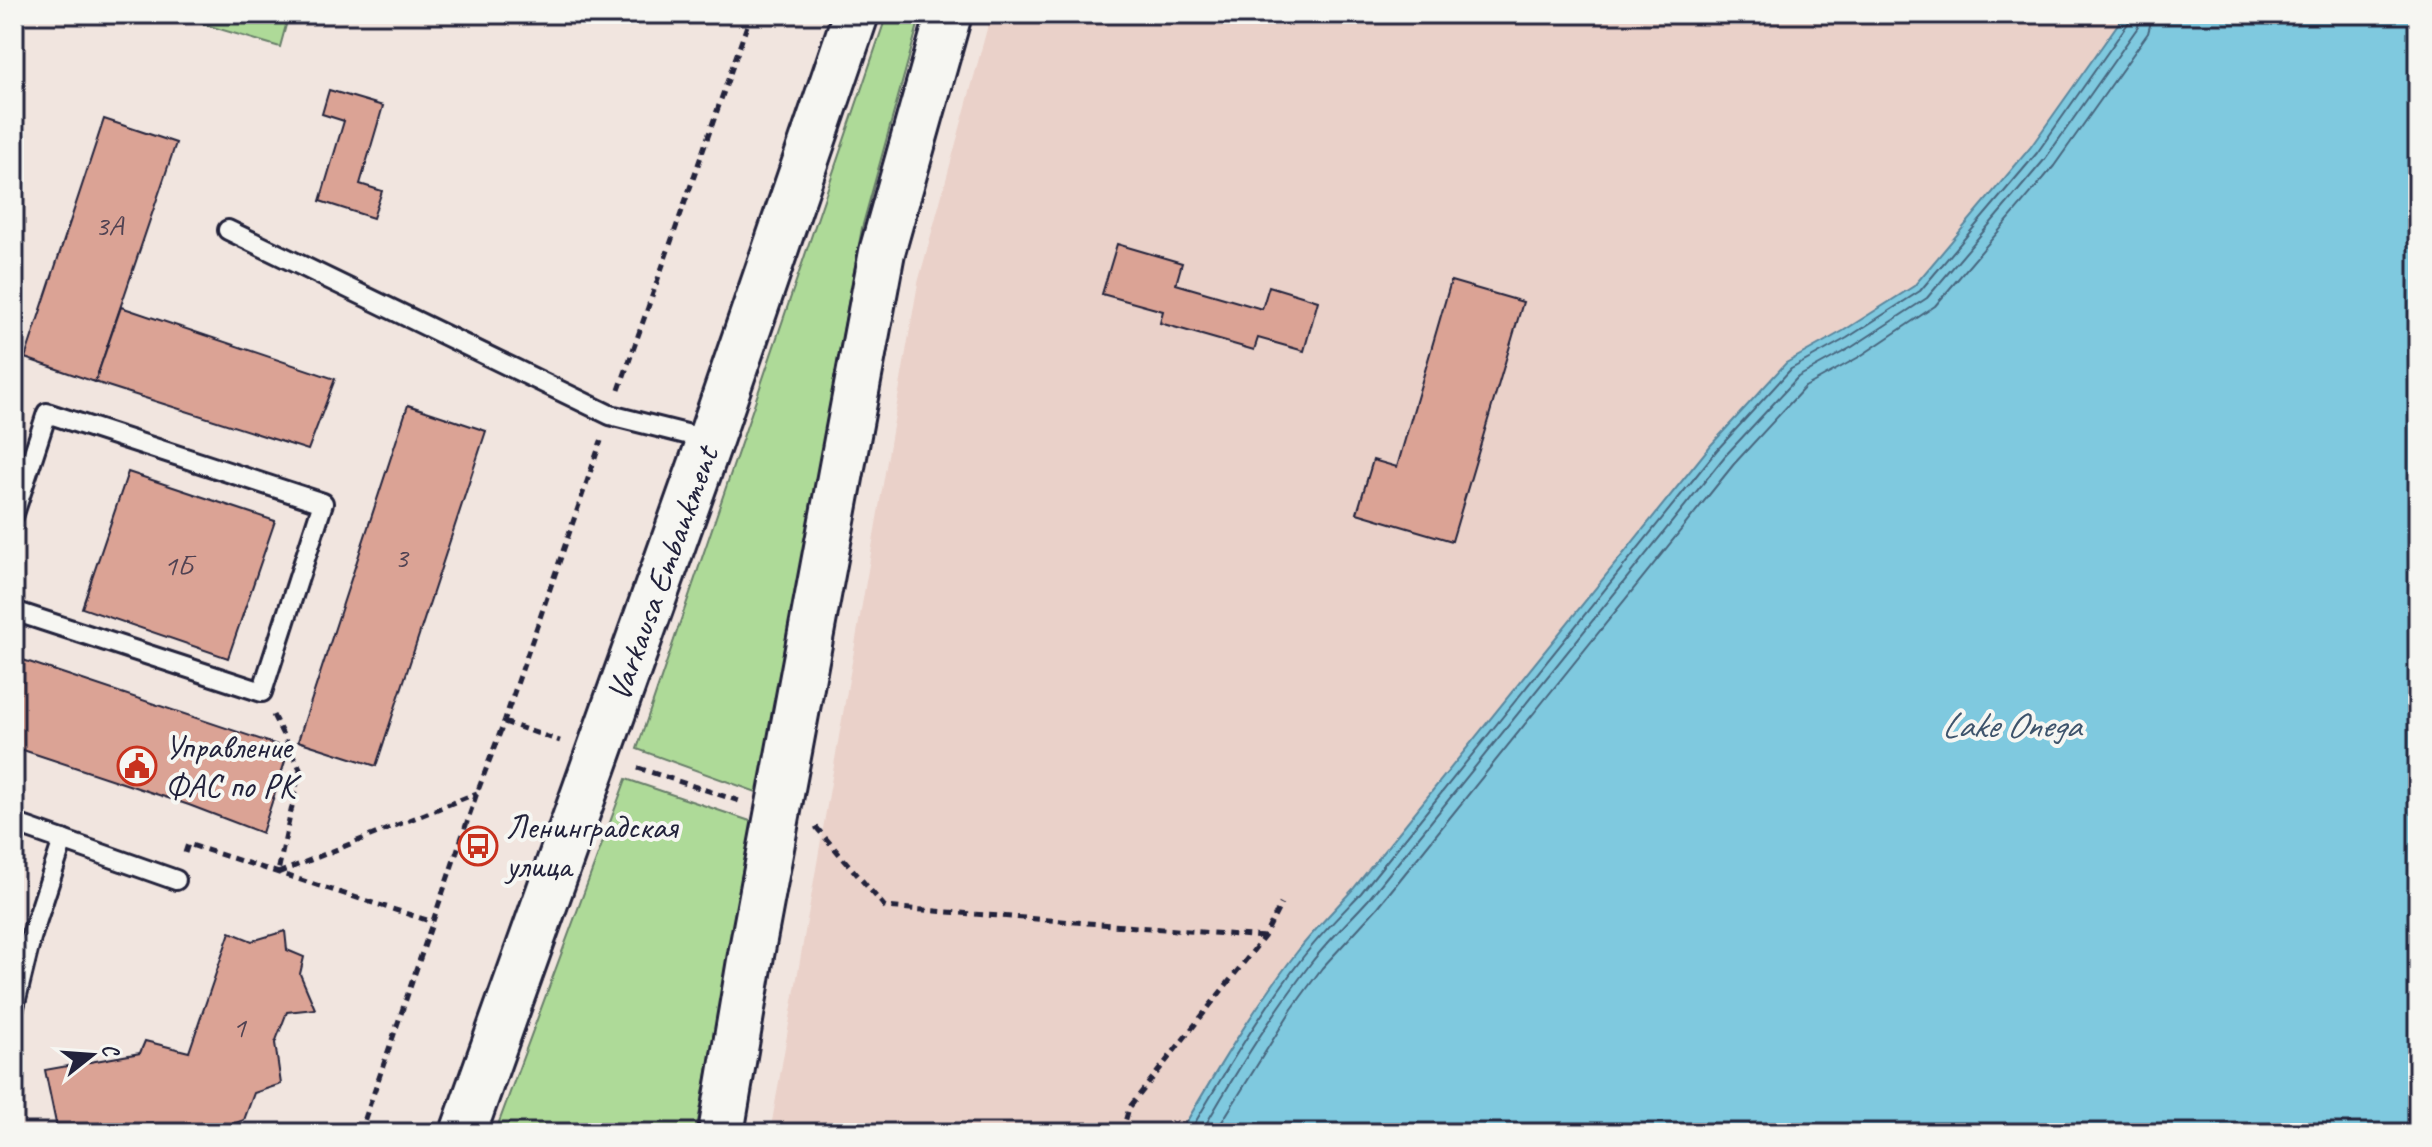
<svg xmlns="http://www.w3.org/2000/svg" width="2432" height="1147" viewBox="0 0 2432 1147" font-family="Caveat,sans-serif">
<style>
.built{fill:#ead1c9}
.green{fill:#aeda98;stroke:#687e6a;stroke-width:2}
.water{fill:#7fc9df;stroke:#5a869d;stroke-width:2}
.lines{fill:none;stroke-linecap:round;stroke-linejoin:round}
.shore{stroke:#47657d;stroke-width:2}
.building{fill:#dba395;stroke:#22223b;stroke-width:2}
.lane-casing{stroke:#22223b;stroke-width:24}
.secondary-casing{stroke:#22223b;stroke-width:50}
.path{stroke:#22223b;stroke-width:5;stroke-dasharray:8 6;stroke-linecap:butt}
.lane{stroke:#f6f6f2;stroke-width:18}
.secondary{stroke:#f6f6f2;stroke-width:44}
.labels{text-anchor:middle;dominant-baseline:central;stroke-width:8;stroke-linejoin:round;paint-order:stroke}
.number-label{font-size:30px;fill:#504252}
.street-label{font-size:34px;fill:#22223b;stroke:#f6f6f2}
.poi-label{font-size:34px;fill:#22223b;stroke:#f6f6f2;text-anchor:start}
.water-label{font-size:36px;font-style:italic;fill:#3e546c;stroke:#f6f6f2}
</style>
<rect width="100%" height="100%" fill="#f1e5df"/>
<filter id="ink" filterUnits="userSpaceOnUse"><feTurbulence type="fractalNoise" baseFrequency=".0125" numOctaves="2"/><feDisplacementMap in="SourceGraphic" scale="16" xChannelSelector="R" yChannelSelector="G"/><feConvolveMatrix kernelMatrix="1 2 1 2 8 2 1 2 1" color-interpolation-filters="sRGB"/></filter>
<g filter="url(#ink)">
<polygon class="built" points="991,14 2125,14 2030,148 1914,286 1843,331 1786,363 1711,445 1354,888 1299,949 1267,992 1211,1080 1180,1133 770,1133 918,283"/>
<g class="green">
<polygon points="169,14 289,14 280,47"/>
<polygon points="887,14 921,14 862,228 759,793 637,749"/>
<polygon points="626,779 753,822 696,1133 495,1133"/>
</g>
<path class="water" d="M2125,14H2418V1133H1180C1216,1071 1253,1009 1297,952C1314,930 1335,909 1354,888L1711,445L1786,363L1843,331L1914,286L2030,148Z"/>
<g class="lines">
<g class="shore">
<path d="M1189,1133C1224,1073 1260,1013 1303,957C1320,935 1341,914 1361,893L1717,450L1791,369L1847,338L1920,291L2037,153L2129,22L2131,14"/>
<path d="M1201,1133C1234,1075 1270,1017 1311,963C1328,941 1349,921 1368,900L1725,456L1798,377L1852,347L1927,298L2045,159L2138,27L2141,14"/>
<polyline points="1215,1133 1292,1009 1322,968 1378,907 1734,464 1805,387 1859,357 1935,306 2054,166 2148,33 2153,14"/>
</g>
</g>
<g class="building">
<polygon points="329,90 383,106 360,184 382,191 373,218 320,201 344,121 322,114"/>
<polygon points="104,119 176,143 95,382 25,358"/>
<polygon points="1117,244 1182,263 1176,284 1262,309 1269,286 1318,301 1304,351 1258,338 1254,350 1160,323 1163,311 1102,294"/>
<polygon points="1451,281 1523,302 1452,541 1357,513 1373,460 1397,467"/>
<polygon points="121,307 335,379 308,450 95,382"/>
<polygon points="408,405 486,431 376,766 298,741"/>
<polygon points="128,472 275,521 228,658 82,608"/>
<polygon points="14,657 289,749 262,833 189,805 14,747"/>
<polygon points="285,931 287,950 304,957 300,974 315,1009 287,1012 275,1043 281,1084 254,1093 244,1120 224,1127 220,1133 58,1133 45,1070 140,1053 145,1041 189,1052 230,932 252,941"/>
</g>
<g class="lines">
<g class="lane-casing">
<g id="lane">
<polyline points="228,230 610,415 710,440"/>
<polyline points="14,514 47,413 323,503 262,692 14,611"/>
<polyline points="14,823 176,880"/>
<polyline points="14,1007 31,938 63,840"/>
</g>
</g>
<g class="secondary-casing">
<g id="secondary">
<polyline points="463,1133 710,440 856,14"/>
<polyline points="721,1133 751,955 882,252 949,14"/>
</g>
</g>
<g class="path">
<polyline points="619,390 751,14"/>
<polyline points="273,715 300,769 278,872"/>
<polyline points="504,722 560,741"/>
<polyline points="638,768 739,801"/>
<polyline points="816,827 885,907 1264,937"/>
<polyline points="185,853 188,844 433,922"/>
<polyline points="278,873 477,793"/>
<polyline points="360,1133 477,793 504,722 601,441"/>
<polyline points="1122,1133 1129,1108 1264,937 1281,904"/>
</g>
<use href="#lane" class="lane"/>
<use href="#secondary" class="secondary"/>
</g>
</g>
<defs>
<g id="civic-ring" transform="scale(2)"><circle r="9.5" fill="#f6f6f2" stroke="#c8321e" stroke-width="1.5"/><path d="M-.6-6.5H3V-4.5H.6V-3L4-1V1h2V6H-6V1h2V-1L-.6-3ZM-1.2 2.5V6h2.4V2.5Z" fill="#c8321e"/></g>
<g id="bus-ring" transform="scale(2)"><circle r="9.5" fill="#f6f6f2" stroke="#c8321e" stroke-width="1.5"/><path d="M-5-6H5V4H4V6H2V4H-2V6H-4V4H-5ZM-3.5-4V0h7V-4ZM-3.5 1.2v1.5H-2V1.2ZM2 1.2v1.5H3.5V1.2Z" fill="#c8321e"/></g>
</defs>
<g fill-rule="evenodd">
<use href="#civic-ring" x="137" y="766"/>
<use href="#bus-ring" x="478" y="846"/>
</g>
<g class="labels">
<g class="number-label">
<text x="109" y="225">3А</text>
<text x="401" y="557">3</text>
<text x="178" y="565">1Б</text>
<text x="239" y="1027">1</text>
</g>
<g class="street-label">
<text transform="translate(662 574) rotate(-70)">Varkausa Embankment</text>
</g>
<g class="poi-label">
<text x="165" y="746">Управление<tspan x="165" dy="39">ФАС по РК</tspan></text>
<text x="506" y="826">Ленинградская<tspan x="506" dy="39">улица</tspan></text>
</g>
<g class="water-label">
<text x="2011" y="725">Lake Onega</text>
</g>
</g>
<rect width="2432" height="1147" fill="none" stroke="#f6f6f2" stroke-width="48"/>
<rect x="24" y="24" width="2384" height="1099" fill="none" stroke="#22223b" stroke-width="3" filter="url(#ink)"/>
<g transform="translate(92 1055) rotate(73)" stroke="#f6f6f2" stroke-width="6" paint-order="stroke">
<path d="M0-6L14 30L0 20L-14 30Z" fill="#22223b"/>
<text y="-12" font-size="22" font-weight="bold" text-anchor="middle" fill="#22223b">С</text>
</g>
</svg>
